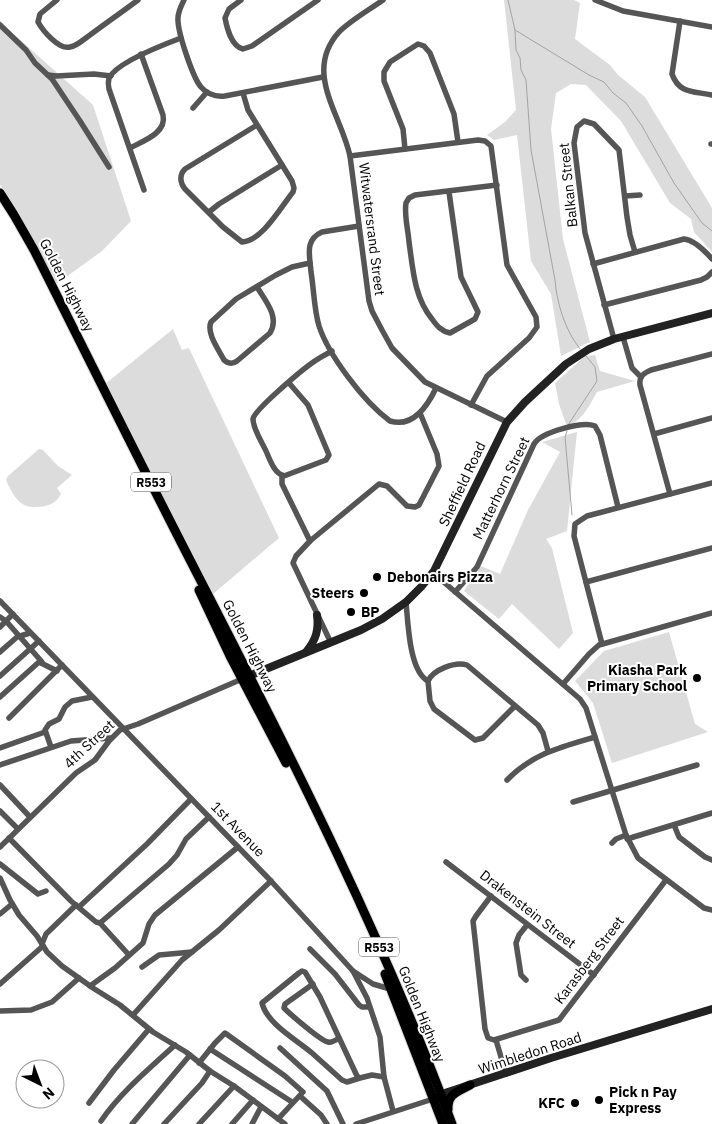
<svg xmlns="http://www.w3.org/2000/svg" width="712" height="1124" viewBox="0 0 712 1124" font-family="'IBM Plex Sans',sans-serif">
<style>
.green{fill:#dcdcdc}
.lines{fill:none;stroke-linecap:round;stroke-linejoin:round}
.stream{stroke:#a3a3a3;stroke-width:1}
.primary-casing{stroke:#dbdbdb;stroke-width:11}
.street{stroke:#555;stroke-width:5.5}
.secondary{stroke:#222;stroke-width:8}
.primary{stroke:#000;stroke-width:9}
.poi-dot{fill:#000;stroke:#fff;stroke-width:2}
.labels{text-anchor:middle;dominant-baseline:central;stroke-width:4;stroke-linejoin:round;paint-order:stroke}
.shield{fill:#fff;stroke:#4c4c4c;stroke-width:1}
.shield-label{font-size:12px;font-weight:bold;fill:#000}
.street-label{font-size:14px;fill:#000;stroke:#fff}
.poi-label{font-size:14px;font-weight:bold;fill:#000;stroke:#fff;text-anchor:start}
</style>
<rect width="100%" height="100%" fill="#fff"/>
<g class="green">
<polygon points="504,0 574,0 580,3 575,39 610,65 618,75 645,97 712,208 712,252 694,232 691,219 670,203 621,121 586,85 571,84 556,93 551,129 563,239 590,342 561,356 551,294 531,261 517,135 494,140 487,135 505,122 516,110"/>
<polygon points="0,20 7,28 93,105 131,221 102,251 55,285 9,197 0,185"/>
<polygon points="173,329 182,350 189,348 279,538 213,594 105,384"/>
<path d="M595,355L600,371L635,381L597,392C590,404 583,421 568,425L566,424L559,404L555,383L585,356Z"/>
<polygon points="577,432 567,531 546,539 552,548 573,633 559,649 512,604 499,619 464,591 481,566 500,574 528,510 560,452 542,442"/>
<path d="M39,449L43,450L58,466L72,475L57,488L61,494C57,501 53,504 45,506C21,511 15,499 6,480L8,476Z"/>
<polygon points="669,632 695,724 708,732 612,763 593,703 575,681 604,651"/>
</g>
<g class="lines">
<g class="stream">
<polyline points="508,0 515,30 589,75 604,82 613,93 626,103 642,126 674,183 702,223 712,231"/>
<path d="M515,30L516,50L520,58L521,70L526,80L531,150L555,280C557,304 565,330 580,349"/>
<polyline points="568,425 597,381 595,367 586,356"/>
<polyline points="567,431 565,437 572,515"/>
</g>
<g class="primary-casing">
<g id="primary">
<path d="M0,193L14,215L34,250C91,363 147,477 205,589C295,764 384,940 452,1124"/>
<polyline points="199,590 231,658 286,763"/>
<polyline points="385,974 443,1124"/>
<path d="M448,1110C447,1094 457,1092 470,1085"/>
</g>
</g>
<g class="street">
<path d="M57,0L40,14L38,22C43,31 59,50 70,47C77,46 84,39 90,35C106,23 122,12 138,0"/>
<path d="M184,0C181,6 178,12 178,18C177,31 193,78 201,87C208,95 216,97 225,96L323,77"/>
<path d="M241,0L229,9L225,18C227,28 231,46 243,49L252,46L318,0"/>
<path d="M383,0C369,10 351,20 339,32C303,72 341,114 350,156L369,301L372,311L382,330L392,348L425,382L507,422"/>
<polyline points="595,0 623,11 712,27"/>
<path d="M680,21L672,74C679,94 694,91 712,95"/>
<polyline points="0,25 26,50 35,63 52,79 80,121 109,167"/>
<polyline points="48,75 56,76 94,74 111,76"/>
<path d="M243,93L248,110L292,181L294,188L293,192C281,207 262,241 242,242L223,227L185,189C180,183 179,175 185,169L257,125"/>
<polyline points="193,108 207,92"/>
<polyline points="711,144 712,144"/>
<path d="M130,148C143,141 167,133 163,115L141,54"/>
<polyline points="405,149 403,129 384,81 384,72 390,62 418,44 424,46 430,53 454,114 458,142"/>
<polyline points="350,156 478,140 485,141 491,146 507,265 536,317 537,327 529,338 487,376 471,405"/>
<path d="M144,190L109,89C108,85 108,82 109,78C117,62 165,44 181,38"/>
<path d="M449,192L461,277L478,312L475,319L450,333C441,331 437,326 432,319C414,297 413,269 409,242C408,229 404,215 406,203L409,198L415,195L497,185"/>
<polyline points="625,196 640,195"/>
<polyline points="209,212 219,204 282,165"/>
<path d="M359,226L322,232C304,240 310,256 311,272C314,290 314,309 319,326C329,356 364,402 390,421C413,428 428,405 436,388"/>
<path d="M593,264L684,239C694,240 705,251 712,259"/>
<path d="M257,287C265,300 280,317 270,333L237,361C233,364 228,364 224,360C219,350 206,333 211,322L236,299L276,275L292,267L310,263"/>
<polyline points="604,305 701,280 707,277 712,272"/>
<polyline points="623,337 632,368 641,377"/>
<polyline points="614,339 585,233 574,143 577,127 584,121 594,124 619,150 627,217 630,235 635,252"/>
<path d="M289,383L308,405L329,455L326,460L284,476C274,473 270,460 266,451C262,442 253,429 253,419C254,410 302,370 312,363C319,358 325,355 332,351"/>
<polyline points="654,434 712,418"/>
<polyline points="282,475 282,484 310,541"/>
<path d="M670,494L640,385C639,376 644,373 651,370L712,354"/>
<polyline points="432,572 580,699 586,708 626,835 638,858 704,908 712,910"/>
<polyline points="586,582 712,548"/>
<path d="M455,592L477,567L534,444C541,432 583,421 595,426L600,435L618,507"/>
<polyline points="0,601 271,881 353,971 367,998 380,1037 384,1077 393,1111"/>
<path d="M406,602C408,622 409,671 428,681"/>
<polyline points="0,617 6,621 42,662"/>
<polyline points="0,627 13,614"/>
<polyline points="331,643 293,563 296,556 310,541 379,484 387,486 407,506 415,507 419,505 439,466 437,454 420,413"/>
<polyline points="602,644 574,536 575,524 587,516 712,483"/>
<polyline points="0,652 17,637 30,633"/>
<polyline points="0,676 39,641"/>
<polyline points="563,684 589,654 599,645 712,613"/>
<polyline points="0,697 39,662 57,671"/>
<path d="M515,706L483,738L475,740L434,709L430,701L428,681C433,670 455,661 467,665L538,725L543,733L548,751"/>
<polyline points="9,718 62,665"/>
<polyline points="51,747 45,730 49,724 59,719 65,707 72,701 92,697"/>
<polyline points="0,748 45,732"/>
<polyline points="0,765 71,741 111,738"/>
<path d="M507,780C532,754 561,747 595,737"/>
<polyline points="0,785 30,817"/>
<polyline points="573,802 697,765"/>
<polyline points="0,811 18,829"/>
<polyline points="674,825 679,837 705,857 712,860"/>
<polyline points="9,838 71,901 96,922 100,923 129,955"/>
<polyline points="627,839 712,813"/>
<polyline points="612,843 616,839 626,835"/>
<polyline points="0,847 76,773 95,760 109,741 120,730 138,724 242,679"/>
<polyline points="446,862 594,975"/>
<polyline points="0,864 38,894 46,891"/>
<polyline points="0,878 10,900 19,915 37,936 47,952 62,966 93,988 120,1005 153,1032 186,1052 210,1071 234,1086 285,1124"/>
<polyline points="491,896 476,916 473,921 485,1029 488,1038 494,1040 559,1020 666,880"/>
<polyline points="80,906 147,844 191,799"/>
<polyline points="0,914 12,904"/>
<polyline points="100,923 169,864 177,855 186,839 209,817"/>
<polyline points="42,944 46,934 76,905"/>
<polyline points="310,949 335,974 359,1005 362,1007 369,1007"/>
<polyline points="142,967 159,955 192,952"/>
<polyline points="353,971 373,984 390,989"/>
<polyline points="526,980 521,975 516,943 519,935 527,925"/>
<polyline points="0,984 43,946"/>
<path d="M313,984L285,1004L284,1008C290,1014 321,1041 328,1042C332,1043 336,1040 339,1038"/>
<polyline points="90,986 115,968 143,943 149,924 155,915 238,847"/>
<polyline points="0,1011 31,1010 52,1002 79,978"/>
<polyline points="133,1015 182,960 219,930 271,881"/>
<polyline points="496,1040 506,1074"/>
<polyline points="280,1048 327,1091 343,1124"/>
<polyline points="210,1049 292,1102"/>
<polyline points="199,1063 215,1043 225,1033 285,1076 303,1092 278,1119"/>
<path d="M360,1078L347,1082L342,1080C332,1071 322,1062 312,1053C297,1040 267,1024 262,1003L299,973L302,971L305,972L320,997L357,1076L360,1078L372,1075L384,1077"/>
<polyline points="300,1096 321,1115 327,1124"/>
<polyline points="89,1103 114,1070 149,1029"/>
<path d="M101,1121C121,1092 149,1069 175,1045"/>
<polyline points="132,1124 190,1055"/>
<polyline points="164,1124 202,1083 210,1071"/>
<polyline points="199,1124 234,1086"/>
<polyline points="232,1124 253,1100"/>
<polyline points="252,1124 261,1107"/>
<polyline points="356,1124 433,1099"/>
</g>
<g class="secondary">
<path d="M306,652C316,640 319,630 317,615"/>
<polyline points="244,678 361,630 382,619 406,602 421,587 434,571 507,422 525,402 566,364 589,349 614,339 712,313"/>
<polyline points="435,1098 448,1092 551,1058 712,1009"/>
</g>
<use href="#primary" class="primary"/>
</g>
<g class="poi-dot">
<circle cx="377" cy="577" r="5"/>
<circle cx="364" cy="593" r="5"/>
<circle cx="351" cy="612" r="5"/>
<circle cx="697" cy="678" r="5"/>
<circle cx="599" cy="1100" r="5"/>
<circle cx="575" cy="1103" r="5"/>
</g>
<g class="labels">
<g class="shield">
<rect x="131" y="472.5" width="40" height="19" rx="4"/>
<rect x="359" y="937.5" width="40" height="19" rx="4"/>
</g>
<g class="shield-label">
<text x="151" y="482">R553</text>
<text x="379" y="947">R553</text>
</g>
<g class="street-label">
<text transform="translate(568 185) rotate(-96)">Balkan Street</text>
<text transform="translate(372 229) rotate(83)">Witwatersrand Street</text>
<text transform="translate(67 285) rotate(63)">Golden Highway</text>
<text transform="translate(462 484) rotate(-65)">Sheffield Road</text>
<text transform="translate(501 488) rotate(-64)">Matterhorn Street</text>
<text transform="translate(250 646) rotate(63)">Golden Highway</text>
<text transform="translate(89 744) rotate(-43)">4th Street</text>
<text transform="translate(238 829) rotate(46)">1st Avenue</text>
<text transform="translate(528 909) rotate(38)">Drakenstein Street</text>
<text transform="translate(589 960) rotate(-53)">Karasberg Street</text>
<text transform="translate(422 1014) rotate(68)">Golden Highway</text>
<text transform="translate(530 1053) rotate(-18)">Wimbledon Road</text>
</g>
<g class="poi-label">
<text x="387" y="577">Debonairs Pizza</text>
<text x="354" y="593" text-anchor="end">Steers</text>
<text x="361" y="612">BP</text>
<text x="687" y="670" text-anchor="end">Kiasha Park<tspan x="687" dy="16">Primary School</tspan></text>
<text x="609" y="1092">Pick n Pay<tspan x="609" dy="16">Express</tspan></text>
<text x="565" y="1103" text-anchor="end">KFC</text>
</g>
</g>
<g transform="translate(40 1084) rotate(138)"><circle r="24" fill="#ffffff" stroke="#999999"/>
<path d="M0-4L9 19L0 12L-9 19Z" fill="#000000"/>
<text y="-8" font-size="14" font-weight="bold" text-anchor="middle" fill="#000000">N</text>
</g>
</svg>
